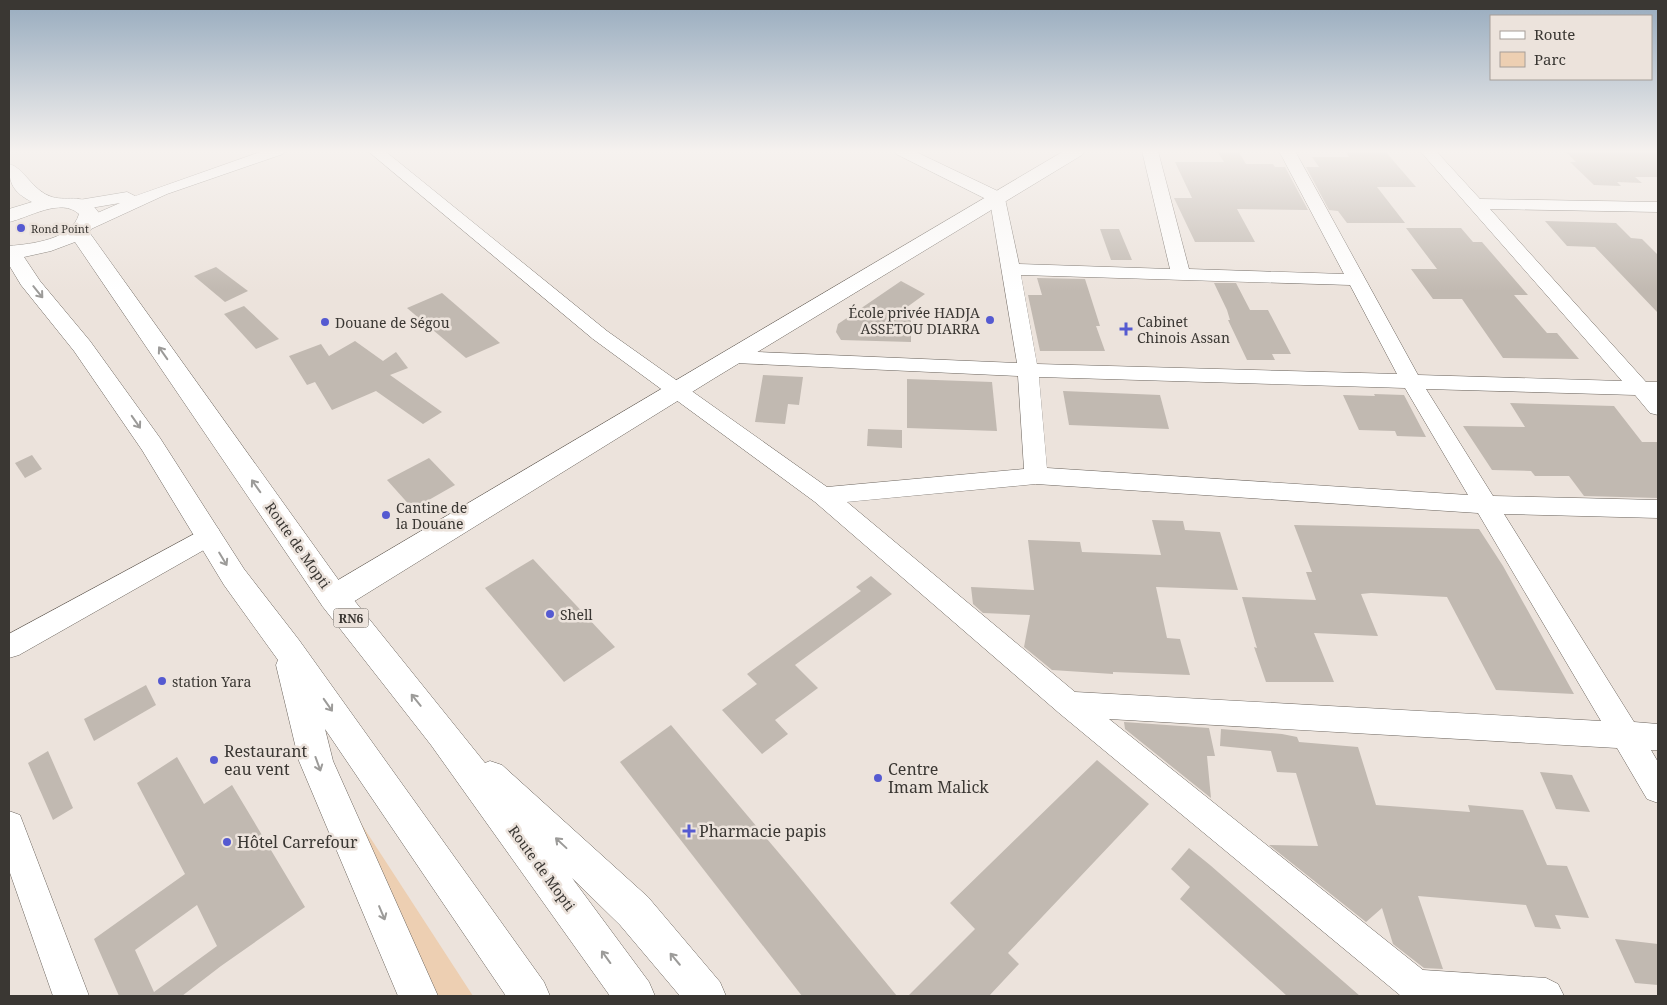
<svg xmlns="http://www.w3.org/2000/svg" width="1667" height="1005" viewBox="0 0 1667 1005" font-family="'Noto Serif',serif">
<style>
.green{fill:#edcfb2}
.building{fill:#c1b9b1;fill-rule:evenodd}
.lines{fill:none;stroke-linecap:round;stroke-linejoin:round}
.minor-casing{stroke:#6b645d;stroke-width:1}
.tertiary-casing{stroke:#6b645d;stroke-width:1}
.trunk-casing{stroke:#6b645d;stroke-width:1}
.minor{fill:#fff;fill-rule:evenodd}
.tertiary{fill:#fff;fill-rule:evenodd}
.trunk{fill:#fff;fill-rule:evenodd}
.oneway{stroke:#9c9b99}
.poi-dot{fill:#555ad1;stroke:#ece3dc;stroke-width:2}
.labels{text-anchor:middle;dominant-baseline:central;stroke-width:5;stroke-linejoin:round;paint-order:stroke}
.far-poi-label{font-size:11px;fill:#3a3733;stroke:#ece3dc;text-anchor:start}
.shield{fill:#ece3dc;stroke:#6f6b66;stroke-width:1}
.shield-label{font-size:12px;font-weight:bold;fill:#3a3733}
.poi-label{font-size:14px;fill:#3a3733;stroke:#ece3dc;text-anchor:start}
.street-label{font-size:14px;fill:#3a3733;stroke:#ece3dc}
.near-poi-label{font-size:16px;fill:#3a3733;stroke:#ece3dc;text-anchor:start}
</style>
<rect width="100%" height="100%" fill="#ece3dc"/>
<polygon class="green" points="338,788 473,996 422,996"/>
<g class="building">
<polygon points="1217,151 1238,151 1246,164 1273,164 1275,167 1285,167 1308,210 1237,209 1255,242 1195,242 1174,198 1192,198 1175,162 1224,162"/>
<polygon points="1345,151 1385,151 1416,187 1377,187 1405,223 1347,223 1338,211 1329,210 1306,167 1319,167 1312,157 1349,157"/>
<polygon points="1565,151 1658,151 1658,177 1635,177 1642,183 1617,182 1621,186 1594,185 1570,162 1576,162"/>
<polygon points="1545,221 1616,223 1631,238 1642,239 1658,255 1658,313 1595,247 1567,246"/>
<polygon points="1406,228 1461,228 1473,242 1482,242 1528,295 1514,295 1547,333 1557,333 1579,359 1503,358 1462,299 1433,299 1411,269 1437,269"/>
<polygon points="1100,229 1119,229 1132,260 1111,260"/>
<polygon points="216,267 248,291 225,302 194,276"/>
<polygon points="1037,278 1085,279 1100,326 1096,326 1105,351 1040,351 1028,295 1042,295"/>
<polygon points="901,281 925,294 903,310 911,314 911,342 841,340 836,332 838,324"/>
<polygon points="1214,283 1236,283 1250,310 1268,310 1291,354 1272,354 1275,360 1247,360 1228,320 1230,320 1227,310"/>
<polygon points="442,293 500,343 466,358 407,308"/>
<polygon points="244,306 279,339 256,349 224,314"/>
<polygon points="355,341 383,361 396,352 408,368 390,375 442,412 423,424 376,391 332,410 315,382 307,385 289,356 321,344 329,356"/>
<polygon points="763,375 803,377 799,405 788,404 785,424 755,422"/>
<polygon points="907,379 992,382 997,431 907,428"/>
<polygon points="1063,391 1160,395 1169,429 1069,425"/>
<polygon points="1374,394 1404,395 1426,437 1397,436 1395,431 1359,430 1343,395 1375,396"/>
<polygon points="1510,403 1614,406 1642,442 1658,442 1658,498 1584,496 1569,476 1535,476 1531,471 1492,470 1463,426 1525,427"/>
<polygon points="868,429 902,430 902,448 867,446"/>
<polygon points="32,455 42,469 25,478 15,463"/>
<polygon points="429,458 455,485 413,509 387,480"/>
<polygon points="1152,520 1183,521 1185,530 1220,532 1238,590 1156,587 1167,638 1180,639 1190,675 1113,672 1113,674 1052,670 1024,647 1030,615 983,613 973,604 971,587 1034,590 1028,540 1080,542 1082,552 1161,555"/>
<polygon points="1294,525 1479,529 1503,566 1574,694 1496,690 1447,597 1371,593 1361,594 1378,636 1314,633 1334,682 1266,682 1254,647 1257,648 1242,597 1316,600 1306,572 1312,572"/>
<polygon points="533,559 615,647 564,682 485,588"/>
<polygon points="871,576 892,594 795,665 818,688 775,720 788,734 762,754 722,710 757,684 747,674 861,591 856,587"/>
<polygon points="146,685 156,705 94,741 84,719"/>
<polygon points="1124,722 1209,728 1215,756 1207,756 1211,798 1125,729"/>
<polygon points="671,725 795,872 897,996 802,996 620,762"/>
<polygon points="1221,729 1282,734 1297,737 1299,742 1358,747 1376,805 1470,812 1468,805 1523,810 1547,865 1567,866 1589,918 1555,915 1561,929 1535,927 1526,905 1418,896 1443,969 1424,968 1393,944 1382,908 1366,922 1269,845 1318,846 1296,773 1277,772 1271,751 1220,746"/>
<polygon points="48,751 73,808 53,820 28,763"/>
<path d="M177,757L204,804L232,785L305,907L221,966L182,996H119L94,939L185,874L137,783ZM197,905L217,946L154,992L135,950Z"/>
<polygon points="1097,760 1149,804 1008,953 1019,964 989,996 908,996 975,929 950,903"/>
<polygon points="1540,772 1572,775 1590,812 1556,809"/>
<polygon points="1189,848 1210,865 1360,996 1287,996 1180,899 1190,887 1171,869"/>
<polygon points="1615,939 1658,944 1658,985 1635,983"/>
</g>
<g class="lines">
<g class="minor-casing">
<g id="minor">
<polygon points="263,151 285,151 283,154 167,194 91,229 79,229 76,225 79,221 120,203 79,210 73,209 71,205 73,201 127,192 135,196"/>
<path d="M368,151H385L607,331L827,487L1024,469L1018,376L734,363L727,362L724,357L727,352L734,351L1017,363L990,201L896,154L894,151H914L1004,194L1019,264L1170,269L1142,151H1158L1189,269L1344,274L1279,151H1295L1418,375L1622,381L1420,151H1436L1480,199L1658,202V212L1490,209L1646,382H1658V415L1650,413L1635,395L1426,389L1493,496L1658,500V518L1504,514L1634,722L1658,724V750H1651L1658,762V803L1647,799L1617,748L1109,719L1423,970L1546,978L1558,984L1564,996H1401L1059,713L815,502L593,339ZM1021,275L1350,285L1397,374L1037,364ZM1039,377L1405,388L1468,495L1047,468ZM1036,484L1478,513L1601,721L1075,692L847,502Z"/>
<polygon points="209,526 218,528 221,535 218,542 19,655 9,658 9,634"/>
<polygon points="9,811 20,815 89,996 53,996 9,870"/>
</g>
</g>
<g class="tertiary-casing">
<polygon id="tertiary" points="1064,151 1085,151 1082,155 713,379 345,607 334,610 323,607 319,598 323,589"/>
</g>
<g class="trunk-casing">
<path id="trunk" d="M9,164C24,167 32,191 52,197C70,202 84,191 99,213L96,222L89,232L345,589L485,763L490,761L502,765L648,897L720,982L726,996H680L620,925L572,878L649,982L655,996H610L431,745L323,607L75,242L51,251L24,257L40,281L90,341L160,438L244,569L299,640L544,982L550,996H506L325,729L333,761L438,996H398L299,761L276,665L278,660L224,585L142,450L74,351L21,285L9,265V246C31,244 72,240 79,214C61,197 28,218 9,222V209L32,202C13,192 9,184 9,164Z"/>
</g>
<use href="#minor" class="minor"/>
<use href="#tertiary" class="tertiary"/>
<use href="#trunk" class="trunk"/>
</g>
<defs><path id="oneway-shaft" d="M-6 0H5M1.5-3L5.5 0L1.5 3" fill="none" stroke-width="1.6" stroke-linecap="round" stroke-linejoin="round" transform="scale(1.25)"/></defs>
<g class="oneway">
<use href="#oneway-shaft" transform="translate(38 292) rotate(51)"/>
<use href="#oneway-shaft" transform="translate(163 353) rotate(-125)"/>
<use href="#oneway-shaft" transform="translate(136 422) rotate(55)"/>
<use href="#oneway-shaft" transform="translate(256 486) rotate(-125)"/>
<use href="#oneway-shaft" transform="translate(223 559) rotate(59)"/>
<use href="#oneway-shaft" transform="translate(416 700) rotate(-129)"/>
<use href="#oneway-shaft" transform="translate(328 705) rotate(55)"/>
<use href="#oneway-shaft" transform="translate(318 764) rotate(70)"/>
<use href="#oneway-shaft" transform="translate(561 843) rotate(-137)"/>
<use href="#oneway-shaft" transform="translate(382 913) rotate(67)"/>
<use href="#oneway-shaft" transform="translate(606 957) rotate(-126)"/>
<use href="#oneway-shaft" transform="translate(675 959) rotate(-130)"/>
</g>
<linearGradient id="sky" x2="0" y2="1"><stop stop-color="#97abbe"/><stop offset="0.52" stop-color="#f6f2ef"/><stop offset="1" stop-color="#f6f2ef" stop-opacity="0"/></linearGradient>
<rect width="1667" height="291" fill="url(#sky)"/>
<g class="poi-dot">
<circle cx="21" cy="228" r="5"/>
<circle cx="990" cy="320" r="5"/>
<circle cx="325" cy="322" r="5"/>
<path d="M1123.5 321.5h5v5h5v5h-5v5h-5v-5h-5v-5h5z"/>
<circle cx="386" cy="515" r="5"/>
<circle cx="550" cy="614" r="5"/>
<circle cx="162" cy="681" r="5"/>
<circle cx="214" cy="760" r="5"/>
<circle cx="878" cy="778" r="5"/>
<path d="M686.5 823.5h5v5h5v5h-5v5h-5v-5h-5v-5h5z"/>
<circle cx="227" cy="842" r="5"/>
</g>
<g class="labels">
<g class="far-poi-label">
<text x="31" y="228">Rond Point</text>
</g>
<rect class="shield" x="333.5" y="608.5" width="35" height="19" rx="4"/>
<g class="shield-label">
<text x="351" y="618">RN6</text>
</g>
<g class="poi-label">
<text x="980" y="312" text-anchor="end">École privée HADJA<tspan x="980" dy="16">ASSETOU DIARRA</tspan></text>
<text x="1137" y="321">Cabinet<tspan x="1137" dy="16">Chinois Assan</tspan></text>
<text x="335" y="322">Douane de Ségou</text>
<text x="396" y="507">Cantine de<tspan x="396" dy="16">la Douane</tspan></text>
<text x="560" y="614">Shell</text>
<text x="172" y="681">station Yara</text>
</g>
<g class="street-label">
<text transform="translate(298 545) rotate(55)">Route de Mopti</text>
<text transform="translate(542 868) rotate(54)">Route de Mopti</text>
</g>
<g class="near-poi-label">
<text x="224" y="751">Restaurant<tspan x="224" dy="18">eau vent</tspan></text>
<text x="888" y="769">Centre<tspan x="888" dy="18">Imam Malick</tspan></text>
<text x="699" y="831">Pharmacie papis</text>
<text x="237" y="842">Hôtel Carrefour</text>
</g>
</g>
<rect width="1667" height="1005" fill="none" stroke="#3a3733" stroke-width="20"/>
<rect x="1490" y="15" width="162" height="65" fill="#ece3dc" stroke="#a59e98"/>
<rect x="1500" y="31" width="25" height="8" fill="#ffffff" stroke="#a59e98"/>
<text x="1534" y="40" font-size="15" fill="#3a3733">Route</text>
<rect x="1500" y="52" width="25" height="15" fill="#edcfb2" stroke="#a59e98"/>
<text x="1534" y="65" font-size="15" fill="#3a3733">Parc</text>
</svg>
